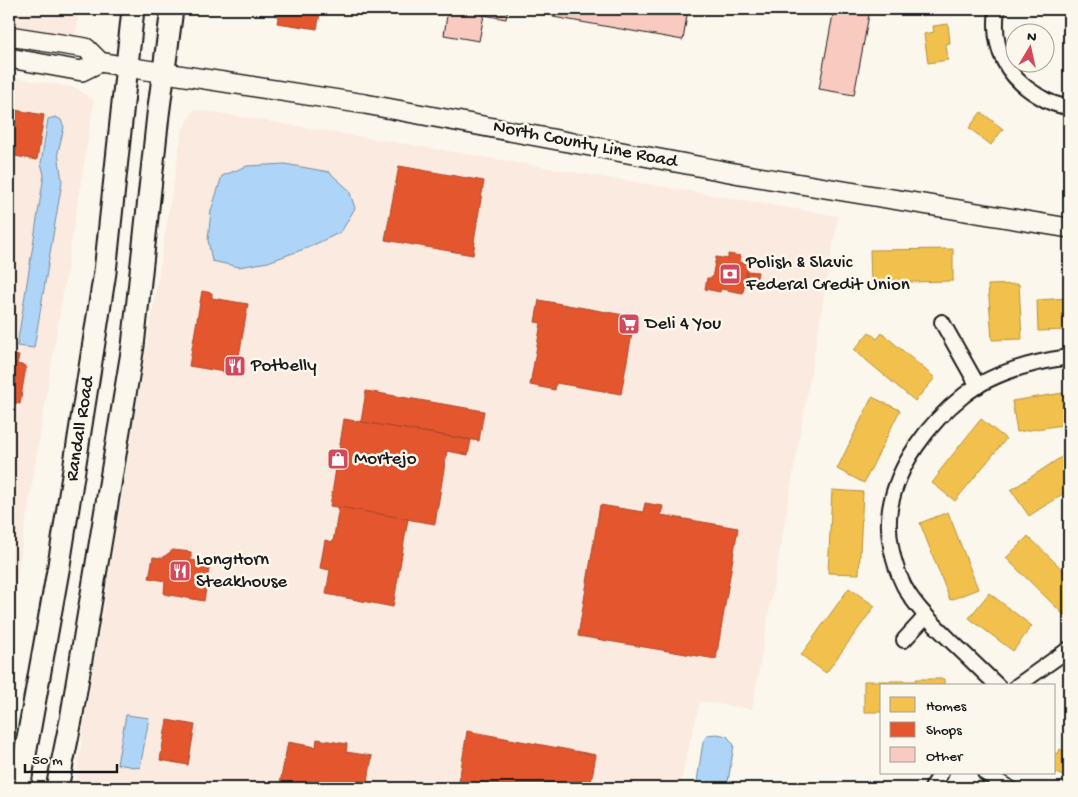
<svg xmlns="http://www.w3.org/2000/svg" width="1078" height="797" viewBox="0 0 1078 797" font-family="'Gochi Hand',sans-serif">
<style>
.built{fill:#faeadf}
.water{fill:#aed5f8;stroke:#748ba0}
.homes{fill:#f2c14e;stroke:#b2903f}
.shops{fill:#e4572e;stroke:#a84529}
.building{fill:#f9cac0;stroke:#1c1c1c}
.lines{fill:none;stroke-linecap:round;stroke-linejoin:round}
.street-casing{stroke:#1c1c1c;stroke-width:18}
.secondary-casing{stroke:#1c1c1c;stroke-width:22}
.primary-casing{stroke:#1c1c1c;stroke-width:25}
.street{stroke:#fbf7ec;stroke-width:14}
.secondary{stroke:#fbf7ec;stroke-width:19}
.primary{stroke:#fbf7ec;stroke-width:21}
.labels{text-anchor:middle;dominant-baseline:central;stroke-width:5;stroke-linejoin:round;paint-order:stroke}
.street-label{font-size:19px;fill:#1c1c1c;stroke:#fbf7ec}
.poi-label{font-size:19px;fill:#1c1c1c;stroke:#fbf7ec;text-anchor:start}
</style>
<rect width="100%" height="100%" fill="#fbf7ec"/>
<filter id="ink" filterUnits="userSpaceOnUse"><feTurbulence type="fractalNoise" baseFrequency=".02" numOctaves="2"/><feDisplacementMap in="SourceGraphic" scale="10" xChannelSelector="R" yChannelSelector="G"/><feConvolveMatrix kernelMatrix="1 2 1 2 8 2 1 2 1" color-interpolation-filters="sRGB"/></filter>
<g filter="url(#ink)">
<g class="built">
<polygon points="9,9 79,9 75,37 9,27"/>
<polygon points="9,77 76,88 94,101 9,625"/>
<polygon points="194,110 212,112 838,216 752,709 700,701 679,788 74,788 182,132"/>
</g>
<g class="water">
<polygon points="56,117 61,120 64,127 58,152 62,182 34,348 17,346 44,175 41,163 48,119"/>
<polygon points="285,164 329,172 349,190 355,208 341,232 307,248 268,262 239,267 212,261 208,240 211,211 222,176 247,166"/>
<polygon points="126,715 149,718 140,768 117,764"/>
<polygon points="717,734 727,736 734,745 727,788 696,788 703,742 707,735"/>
</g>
<g class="homes">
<polygon points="948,24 950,43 946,44 948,60 928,63 924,34 934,32 933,26"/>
<polygon points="981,112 1003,129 991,145 969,128"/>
<polygon points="953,249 953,281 871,283 870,250"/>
<polygon points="1019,284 1022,339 992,340 988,285"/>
<polygon points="1069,298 1069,330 1038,331 1037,300"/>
<polygon points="869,332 877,339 882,333 935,378 915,401 854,350"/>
<polygon points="1069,392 1069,424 1017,432 1012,401"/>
<polygon points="872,397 900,410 864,483 837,469"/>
<polygon points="981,419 1006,439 955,501 932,483 939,474 938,473"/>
<polygon points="1069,452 1069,490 1029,516 1011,490"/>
<polygon points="832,490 863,492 859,574 828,573"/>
<polygon points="948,512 978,589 950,600 920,523"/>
<polygon points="1028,536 1069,576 1069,610 1064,615 1006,558"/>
<polygon points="849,588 875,606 826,673 801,655"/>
<polygon points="989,593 1032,626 1013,651 969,618"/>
<polygon points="916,679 944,679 944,686 882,686 882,712 864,712 864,681 916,681"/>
<polygon points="1060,749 1069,754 1069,779 1054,772 1054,753 1058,754"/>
</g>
<g class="shops">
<polygon points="280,9 321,9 317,29 277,23"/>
<polygon points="9,109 44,115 37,160 9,155"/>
<polygon points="399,166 484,181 474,241 475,242 473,255 385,240"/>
<polygon points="728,254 741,256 740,262 748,264 743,293 721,289 720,292 705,289 707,278 712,278 716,257 728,259"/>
<polygon points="747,271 758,272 756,283 745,281"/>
<polygon points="202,291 212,293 212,298 248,304 236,374 189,366"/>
<polygon points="539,300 635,317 621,394 556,383 555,390 530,385 541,323 535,322"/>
<polygon points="9,354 19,356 17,364 26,366 20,404 9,402"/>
<polygon points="366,391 484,411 479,441 361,422"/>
<polygon points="344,419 471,440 468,455 447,451 435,524 330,506"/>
<polygon points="645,503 663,506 661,515 738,528 716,659 578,636 600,505 643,512"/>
<polygon points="339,507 408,519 393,607 326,594 330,570 320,568 325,540 333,542"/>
<polygon points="173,550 191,552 191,560 210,563 204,601 164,594 165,581 149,578 153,557 162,558"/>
<polygon points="167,720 195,725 188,765 160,760"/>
<polygon points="467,731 596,755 590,788 458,788"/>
<polygon points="317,739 347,744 346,752 372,756 367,788 310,788 280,783 288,742 316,747"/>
</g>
<g class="building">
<polygon points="448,9 508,9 506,19 484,15 479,41 444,35"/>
<polygon points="555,9 688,9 683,40 553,17"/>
<polygon points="834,9 870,9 854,95 819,89"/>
</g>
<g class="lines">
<g class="street-casing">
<g id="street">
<path d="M997,9C992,47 1004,75 1037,95C1046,101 1058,106 1069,107"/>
<polyline points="942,322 978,386"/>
<polyline points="904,640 926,616"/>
<path d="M998,686C982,671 967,656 951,641C934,624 916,608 904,586C893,564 886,534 890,509C897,465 929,423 963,396C991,373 1034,362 1069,357"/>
<polyline points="1017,686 1069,649"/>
<polyline points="985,773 1009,788"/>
<polyline points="932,788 941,773"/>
</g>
</g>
<g class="secondary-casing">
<g id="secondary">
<polyline points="9,36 86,48 100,62 127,67 365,104 740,174 1069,228"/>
<polyline points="9,58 82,71 100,62"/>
</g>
</g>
<g class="primary-casing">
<g id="primary">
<polyline points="19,788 59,565 105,272 133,9"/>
<polyline points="57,788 71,720 133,346 158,115 172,9"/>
</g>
</g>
<use href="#street" class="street"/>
<use href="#secondary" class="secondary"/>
<use href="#primary" class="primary"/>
</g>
</g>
<defs>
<g id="bank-square" transform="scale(1.125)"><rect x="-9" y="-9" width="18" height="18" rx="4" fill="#d1495b" stroke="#fbf7ec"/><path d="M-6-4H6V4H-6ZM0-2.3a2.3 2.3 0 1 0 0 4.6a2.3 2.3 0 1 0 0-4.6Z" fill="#fff"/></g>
<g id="supermarket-square" transform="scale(1.125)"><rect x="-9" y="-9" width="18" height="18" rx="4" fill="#d1495b" stroke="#fbf7ec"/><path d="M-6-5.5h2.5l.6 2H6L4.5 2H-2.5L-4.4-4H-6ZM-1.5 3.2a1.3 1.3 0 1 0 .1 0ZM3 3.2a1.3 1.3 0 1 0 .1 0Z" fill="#fff"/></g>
<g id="restaurant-square" transform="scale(1.125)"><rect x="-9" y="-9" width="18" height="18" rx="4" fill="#d1495b" stroke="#fbf7ec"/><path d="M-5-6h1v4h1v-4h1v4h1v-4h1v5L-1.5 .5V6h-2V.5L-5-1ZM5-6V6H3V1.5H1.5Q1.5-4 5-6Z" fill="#fff"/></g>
<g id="shop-square" transform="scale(1.125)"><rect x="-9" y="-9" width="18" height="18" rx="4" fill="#d1495b" stroke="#fbf7ec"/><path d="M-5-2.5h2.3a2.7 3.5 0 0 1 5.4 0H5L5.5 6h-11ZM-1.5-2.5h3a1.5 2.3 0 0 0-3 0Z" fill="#fff"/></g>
</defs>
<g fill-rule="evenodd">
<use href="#bank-square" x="730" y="274"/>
<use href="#supermarket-square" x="629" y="324"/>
<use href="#restaurant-square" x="235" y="366"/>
<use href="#shop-square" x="338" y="459"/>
<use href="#restaurant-square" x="180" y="571"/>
</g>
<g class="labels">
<g class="street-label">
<text transform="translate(585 145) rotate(11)">North County Line Road</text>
<text transform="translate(81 429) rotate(-81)">Randall Road</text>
</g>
<g class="poi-label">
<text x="746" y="263">Polish &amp; Slavic<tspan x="746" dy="22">Federal Credit Union</tspan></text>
<text x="645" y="324">Deli 4 You</text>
<text x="251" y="366">Potbelly</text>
<text x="354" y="459">Mortejo</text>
<text x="196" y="560">LongHorn<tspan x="196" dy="22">Steakhouse</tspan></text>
</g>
</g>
<rect width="1078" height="797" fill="none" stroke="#fbf7ec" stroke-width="30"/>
<rect x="15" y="15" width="1048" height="767" fill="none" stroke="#1c1c1c" stroke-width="2" filter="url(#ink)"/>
<rect x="880" y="684" width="175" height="90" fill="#fbf7ec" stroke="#a29f99"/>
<rect x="890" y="697" width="25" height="15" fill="#f2c14e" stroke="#a29f99"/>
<text x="926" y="710" font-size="15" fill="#1c1c1c">Homes</text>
<rect x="890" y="722" width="25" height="15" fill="#e4572e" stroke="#a29f99"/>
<text x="926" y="734" font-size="15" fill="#1c1c1c">Shops</text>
<rect x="890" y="747" width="25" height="15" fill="#f9cac0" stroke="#a29f99"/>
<text x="926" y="760" font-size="15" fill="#1c1c1c">Other</text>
<g transform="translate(1030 48) rotate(9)"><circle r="24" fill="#fbf7ec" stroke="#a29f99"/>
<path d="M0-4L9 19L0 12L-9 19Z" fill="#d1495b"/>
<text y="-8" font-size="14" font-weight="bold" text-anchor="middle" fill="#1c1c1c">N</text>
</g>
<path d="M25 764v8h92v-8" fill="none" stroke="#1c1c1c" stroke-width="2.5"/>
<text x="32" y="764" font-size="15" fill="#1c1c1c" stroke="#fbf7ec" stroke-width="4" paint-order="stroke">50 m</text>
</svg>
